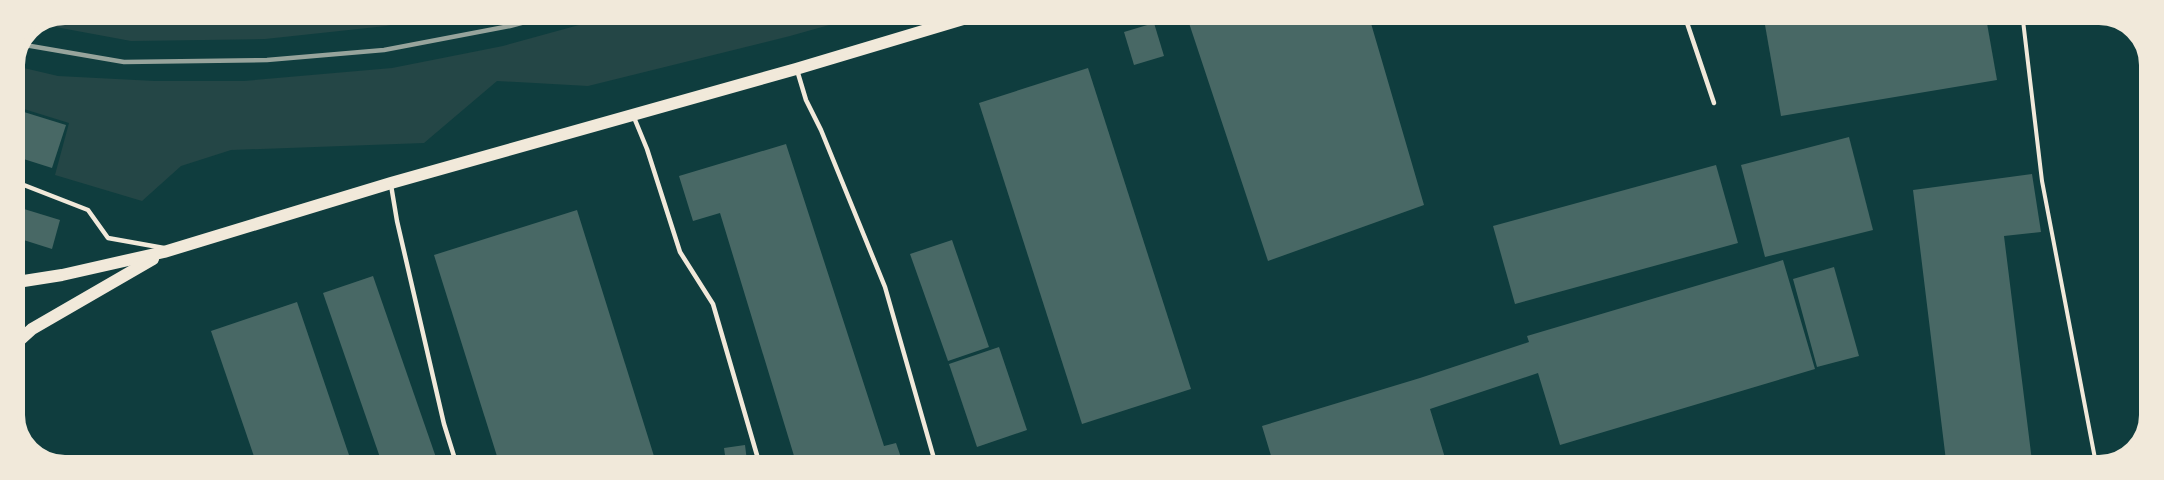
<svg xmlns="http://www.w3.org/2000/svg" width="2164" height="480" viewBox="0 0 2164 480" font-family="'Alegreya Sans',sans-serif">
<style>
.green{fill:#244646}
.building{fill:#486865}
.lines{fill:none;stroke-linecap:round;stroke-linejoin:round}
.path{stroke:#f1e9da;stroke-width:4}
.service{stroke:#f1e9da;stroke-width:4.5}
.secondary{stroke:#f1e9da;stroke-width:12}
.rail{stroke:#97a49c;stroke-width:4.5}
.rim{fill:none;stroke:#f1e9da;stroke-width:8}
</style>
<rect width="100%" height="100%" fill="#0f3d3e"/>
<g class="green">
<polygon points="65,11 75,11 130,23 286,11 460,11 386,26 265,39 131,41 34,23"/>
<polygon points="630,11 879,11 790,36 588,86 497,81 424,143 231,150 181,166 142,201 55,175 69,123 11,105 11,65 58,76 155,81 244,81 392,68 503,46"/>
</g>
<g class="building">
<polygon points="1185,11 1373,11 1368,13 1424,205 1268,261"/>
<polygon points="1848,11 1985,12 1997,80 1781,116 1765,25"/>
<polygon points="1154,23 1164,56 1134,65 1124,32"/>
<polygon points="1088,68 1191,389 1082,424 979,103"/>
<polygon points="11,108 66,125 52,168 11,155"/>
<polygon points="1849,137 1873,230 1765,257 1741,165"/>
<polygon points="786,144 884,446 896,443 905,469 798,469 720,213 693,221 679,176"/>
<polygon points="1716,165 1738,243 1515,304 1493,226"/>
<polygon points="2032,174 2041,232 2004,236 2033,469 1947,469 1913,190"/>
<polygon points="11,205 60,220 52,249 11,236"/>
<polygon points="577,210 658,469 501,469 434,255"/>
<polygon points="952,240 989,347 948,361 910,254"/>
<polygon points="1783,260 1815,369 1560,445 1538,373 1430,409 1446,461 1420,469 1275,469 1262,426 1420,378 1529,342 1527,336"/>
<polygon points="1834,267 1859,356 1817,367 1793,279"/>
<polygon points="373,276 440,469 384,469 323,293"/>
<polygon points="297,302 349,455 309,469 258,468 211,331"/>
<polygon points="999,347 1027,430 977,447 949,364"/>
<polygon points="745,445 748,469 727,469 724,448"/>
<polygon points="343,460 347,469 320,469 320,468"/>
</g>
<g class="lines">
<polyline class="path" points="2022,12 2042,181 2097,469"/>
<g class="service">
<polyline points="1683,11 1714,103"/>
<polyline points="797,70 806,100 821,130 885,287 937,469"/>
<polyline points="633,115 647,149 680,252 713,304 761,469"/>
<polyline points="11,180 88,210 108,238 164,248"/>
<polyline points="391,185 397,221 444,424 458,469"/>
</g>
<g class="secondary">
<polyline points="11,283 62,275 164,252 391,183 796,69 990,11"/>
<polyline points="11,348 32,329 153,259"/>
</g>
<polyline class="rail" points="19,44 124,62 267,60 384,50 510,26 566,11"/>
</g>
<path d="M0 0H2164V480H0ZM65 21H2099A44 44 0 0 1 2143 65V415A44 44 0 0 1 2099 459H65A44 44 0 0 1 21 415V65A44 44 0 0 1 65 21Z" fill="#f1e9da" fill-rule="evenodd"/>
<path class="rim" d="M65 21H2099A44 44 0 0 1 2143 65V415A44 44 0 0 1 2099 459H65A44 44 0 0 1 21 415V65A44 44 0 0 1 65 21Z"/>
</svg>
